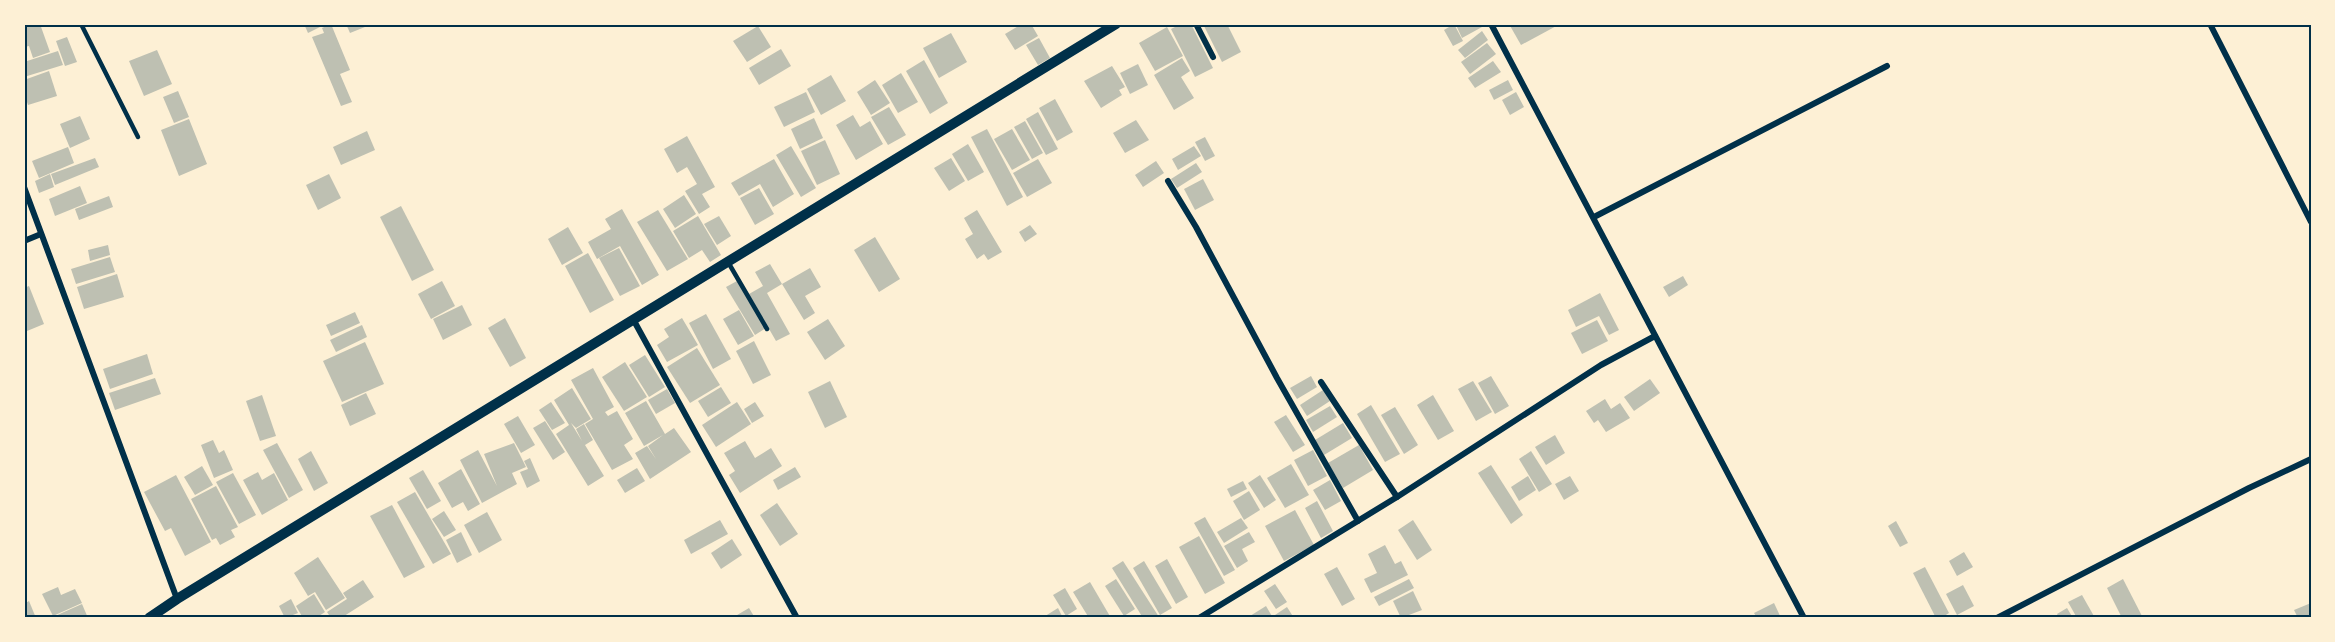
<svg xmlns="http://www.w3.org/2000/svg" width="2335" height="642" viewBox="0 0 2335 642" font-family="Mulish,sans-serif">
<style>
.building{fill:#bec0b2}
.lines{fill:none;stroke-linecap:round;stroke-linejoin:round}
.service{stroke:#003049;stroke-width:4.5}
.minor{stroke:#003049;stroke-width:6}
.tertiary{stroke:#003049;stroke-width:10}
.neatline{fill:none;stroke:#003049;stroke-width:2}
</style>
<rect width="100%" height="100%" fill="#fdf0d5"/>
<g class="building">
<polygon points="33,24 40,24 50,52 33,58 29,46 24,47 24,27"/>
<polygon points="304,24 326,24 308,33"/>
<polygon points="331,24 350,70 340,74 352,102 341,106 312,37 324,33 322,28"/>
<polygon points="346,24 364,24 365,27 350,33"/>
<polygon points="1022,24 1031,24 1038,36 1015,50 1005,34"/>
<polygon points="1181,24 1191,24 1213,68 1195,77 1171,29"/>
<polygon points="1203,24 1227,24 1241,52 1222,62"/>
<polygon points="1454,24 1463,41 1453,46 1444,30"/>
<polygon points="1458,24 1481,24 1482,27 1462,38 1456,25"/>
<polygon points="1509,24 1560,24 1521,45"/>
<polygon points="758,26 771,47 747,62 733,41"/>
<polygon points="1167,27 1183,56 1155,71 1139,43"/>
<polygon points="1482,31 1488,40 1465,58 1458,50"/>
<polygon points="951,33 967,62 939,78 923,48"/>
<polygon points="67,37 77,62 65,66 56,41"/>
<polygon points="1039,38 1050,58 1038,65 1026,45"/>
<polygon points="1487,43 1496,54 1470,74 1461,62"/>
<polygon points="781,49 791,66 759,85 749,68"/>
<polygon points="157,50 172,84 144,96 129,61"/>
<polygon points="58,51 63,65 24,77 24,62"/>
<polygon points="1182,58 1190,71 1181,77 1194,98 1174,110 1154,75"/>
<polygon points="924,60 948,103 930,114 906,71"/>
<polygon points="1493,61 1501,72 1475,88 1468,78"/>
<polygon points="1138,64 1148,85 1130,94 1120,73"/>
<polygon points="1112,66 1125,87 1119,90 1122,95 1101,108 1084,81"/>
<polygon points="49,71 57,96 28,105 24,93 24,80"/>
<polygon points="901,73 918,102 898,113 882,85"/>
<polygon points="831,75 846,101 821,115 807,89"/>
<polygon points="875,80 890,103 871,115 857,92"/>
<polygon points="1508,80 1513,90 1494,100 1489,90"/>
<polygon points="178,91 189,117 174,123 163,97"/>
<polygon points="806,92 815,112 784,127 774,107"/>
<polygon points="1516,92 1524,107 1510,115 1502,100"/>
<polygon points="1055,99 1073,132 1057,141 1039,108"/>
<polygon points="889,107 906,135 888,145 871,117"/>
<polygon points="1038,112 1058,149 1046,155 1026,119"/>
<polygon points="853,115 860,127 870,121 883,144 856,160 836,125"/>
<polygon points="80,116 90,139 70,148 60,124"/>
<polygon points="814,118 823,138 800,149 791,129"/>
<polygon points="189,119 207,164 179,176 161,130"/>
<polygon points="1136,120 1149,140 1125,153 1113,133"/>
<polygon points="1025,121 1043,153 1032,159 1014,127"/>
<polygon points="987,129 1023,197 1007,206 971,137"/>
<polygon points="1012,129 1030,160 1012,170 994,139"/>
<polygon points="367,131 375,150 341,165 333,147"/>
<polygon points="687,136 715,187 702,194 710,207 699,214 685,191 697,184 687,167 677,173 664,149"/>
<polygon points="1205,137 1215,156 1205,161 1195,142"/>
<polygon points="825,140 840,174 817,185 801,151"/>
<polygon points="968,144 984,172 968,181 952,154"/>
<polygon points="791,146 816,188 801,197 776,155"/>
<polygon points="1194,146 1201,156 1178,170 1172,159"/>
<polygon points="68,147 74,163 39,178 32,161"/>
<polygon points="95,158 99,167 55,185 51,174"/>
<polygon points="951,158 965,181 949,191 934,168"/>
<polygon points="774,159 794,194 773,207 760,184 739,196 731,183"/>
<polygon points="1038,159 1052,183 1027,197 1013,173"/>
<polygon points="1156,161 1164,173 1143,187 1135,175"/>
<polygon points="1196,163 1202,172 1177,188 1171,179"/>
<polygon points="50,174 54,187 39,193 35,181"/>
<polygon points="329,174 341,198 318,210 306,185"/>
<polygon points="1203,179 1214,200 1195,210 1184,189"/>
<polygon points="80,186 87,203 55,216 49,199"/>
<polygon points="759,188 774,214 755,225 740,198"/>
<polygon points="684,195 696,214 675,228 663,209"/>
<polygon points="109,196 113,207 79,220 75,209"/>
<polygon points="401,206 434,270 412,281 380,217"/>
<polygon points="622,209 659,275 642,285 620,246 597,259 588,242 611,229 605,219"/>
<polygon points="658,210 688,259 667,271 637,222"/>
<polygon points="977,210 1002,252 988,260 984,254 977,259 965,239 973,234 964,218"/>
<polygon points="698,216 721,255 710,262 702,250 689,258 673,231"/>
<polygon points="719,216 731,236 717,245 704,224"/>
<polygon points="1030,225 1037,234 1025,242 1019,232"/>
<polygon points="568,227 583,253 562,265 548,239"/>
<polygon points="875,237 900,279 879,292 854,250"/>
<polygon points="108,245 110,255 90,261 88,250"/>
<polygon points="619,248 640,286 620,296 599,258"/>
<polygon points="588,253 614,300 590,313 565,266"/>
<polygon points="110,257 115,272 76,284 71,269"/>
<polygon points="770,264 782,284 767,293 790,334 776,341 749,294 763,286 755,272"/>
<polygon points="810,268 821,287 805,296 815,313 804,320 782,284"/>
<polygon points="117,274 124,297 84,309 77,287"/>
<polygon points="1683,276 1688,285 1669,297 1663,287"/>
<polygon points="442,281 455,306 431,319 418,294"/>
<polygon points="737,281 766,328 755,335 726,287"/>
<polygon points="29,286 44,324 27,331 24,322 24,288"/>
<polygon points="1600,293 1619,330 1609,335 1599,316 1576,327 1568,310"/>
<polygon points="462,305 472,325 443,340 433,319"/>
<polygon points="739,310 754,336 738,345 723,319"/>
<polygon points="355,312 360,323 331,336 326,325"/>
<polygon points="706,314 731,359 713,369 689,323"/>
<polygon points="505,318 526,358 510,367 488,328"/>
<polygon points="682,318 698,345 667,362 657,345 669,337 664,329"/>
<polygon points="828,319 845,346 825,360 807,332"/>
<polygon points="1597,320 1608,341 1582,354 1571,333"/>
<polygon points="362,325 367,337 336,352 330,340"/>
<polygon points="754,341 771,375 753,384 736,351"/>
<polygon points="365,342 384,384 342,402 323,361"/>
<polygon points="697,348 720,385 690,403 667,367"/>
<polygon points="147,354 153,374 110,389 103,369"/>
<polygon points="645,355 665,387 649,397 629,365"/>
<polygon points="625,362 647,397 624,411 602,377"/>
<polygon points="593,368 614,407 605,412 608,416 617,411 633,439 624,445 633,459 612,470 585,424 593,419 571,380"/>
<polygon points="1311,376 1317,387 1297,399 1290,388"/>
<polygon points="1491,376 1509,406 1495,414 1478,383"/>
<polygon points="155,378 161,394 115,410 109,393"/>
<polygon points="1650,379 1660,393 1634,411 1624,397"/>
<polygon points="830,381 847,417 825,428 808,392"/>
<polygon points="1473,381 1492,412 1476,421 1458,389"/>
<polygon points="721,387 731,403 708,417 698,401"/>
<polygon points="572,388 591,419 576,428 571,423 582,441 576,429 584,424 593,440 585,445 604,476 588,486 556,434 569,425 554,400"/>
<polygon points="667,389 675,403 656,414 648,400"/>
<polygon points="1323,390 1330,401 1307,416 1300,405"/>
<polygon points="366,393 376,414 350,426 341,405"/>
<polygon points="262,395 276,436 260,441 246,401"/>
<polygon points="1433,395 1454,431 1438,440 1417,405"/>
<polygon points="1605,399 1611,409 1620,403 1630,418 1606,432 1598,420 1594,423 1586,411"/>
<polygon points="646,401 665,434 674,428 691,452 650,479 635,453 647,446 656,459 648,446 663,435 644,446 625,413"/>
<polygon points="551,402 565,423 552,430 539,410"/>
<polygon points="737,402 751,424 716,447 702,425"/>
<polygon points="755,402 764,416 752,423 744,409"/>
<polygon points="1371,405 1400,454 1385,462 1357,414"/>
<polygon points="1330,406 1337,417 1313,432 1306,420"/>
<polygon points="1395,407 1418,445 1404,454 1381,415"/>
<polygon points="1286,415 1305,445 1293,452 1274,422"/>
<polygon points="518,416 535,445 521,453 504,424"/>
<polygon points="545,421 565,452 553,460 533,428"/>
<polygon points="1343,423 1352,438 1324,455 1315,440"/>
<polygon points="1555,435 1565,453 1546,465 1535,447"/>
<polygon points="213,440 219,453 224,450 233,470 214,478 201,445"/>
<polygon points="745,441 755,458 771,448 782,466 740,493 729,475 735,471 724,453"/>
<polygon points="277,443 303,490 289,498 263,450"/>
<polygon points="514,443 526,467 512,473 517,484 482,503 460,460 478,450 497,486 484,454"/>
<polygon points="1359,445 1373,470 1343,488 1328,463"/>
<polygon points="1313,450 1327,476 1308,486 1294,460"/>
<polygon points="311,451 328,483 314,491 298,459"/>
<polygon points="1531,451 1552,484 1539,492 1519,459"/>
<polygon points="530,458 540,481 527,488 520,472 528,469 524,461"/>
<polygon points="1291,464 1309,495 1285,508 1267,478"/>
<polygon points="1491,465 1523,515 1511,524 1478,473"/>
<polygon points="202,466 213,485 195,495 184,477"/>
<polygon points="795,467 801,477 778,490 773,480"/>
<polygon points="637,468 645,481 625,493 617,480"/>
<polygon points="461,469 480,504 468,511 463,502 452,508 438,483"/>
<polygon points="423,470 441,501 427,509 409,478"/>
<polygon points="258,472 262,480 274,473 288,500 262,515 243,480"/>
<polygon points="233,473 256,515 239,524 216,482"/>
<polygon points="176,475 211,542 185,556 171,528 165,531 144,492"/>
<polygon points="1260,475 1276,500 1264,508 1248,483"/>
<polygon points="1528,476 1536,490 1519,501 1511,487"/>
<polygon points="1570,476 1579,491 1564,500 1555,484"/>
<polygon points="1330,480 1341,501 1325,510 1313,490"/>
<polygon points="1243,481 1247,489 1231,497 1227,489"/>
<polygon points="216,486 238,527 231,530 235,537 220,545 216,538 212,540 191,499"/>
<polygon points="1249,491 1260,510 1244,520 1233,501"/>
<polygon points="415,492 451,554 433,564 397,502"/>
<polygon points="1317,501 1333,531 1321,538 1305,508"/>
<polygon points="777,503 798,534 780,546 760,515"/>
<polygon points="392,505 425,567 404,578 370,516"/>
<polygon points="1295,510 1314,545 1284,561 1265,526"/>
<polygon points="444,511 456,530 444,537 432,519"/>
<polygon points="487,512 502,540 479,553 464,525"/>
<polygon points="1205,517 1235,570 1224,576 1194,523"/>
<polygon points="1241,518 1248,528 1224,543 1217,532"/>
<polygon points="720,520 728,534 691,554 684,540"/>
<polygon points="1413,520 1432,550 1417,560 1398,530"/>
<polygon points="1896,521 1908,543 1900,547 1888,526"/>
<polygon points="461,532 472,555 457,563 446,540"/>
<polygon points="1249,532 1255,542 1242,549 1248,561 1237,568 1224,546"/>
<polygon points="1199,536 1225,583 1205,594 1179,547"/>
<polygon points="732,539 742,555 721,569 711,553"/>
<polygon points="1385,545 1395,564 1401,561 1408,575 1371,593 1364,579 1377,573 1368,554"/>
<polygon points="1964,552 1973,567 1957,576 1949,561"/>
<polygon points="318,557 345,598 326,610 315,592 308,596 294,573"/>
<polygon points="1167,559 1188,597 1176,604 1155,566"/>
<polygon points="1123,561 1159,617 1157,618 1143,618 1112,568"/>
<polygon points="1144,561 1172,608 1160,615 1133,568"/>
<polygon points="1337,567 1355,599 1342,606 1324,574"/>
<polygon points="1925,567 1949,613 1941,618 1936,618 1913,573"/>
<polygon points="1116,579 1135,609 1124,616 1105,586"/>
<polygon points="1409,579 1414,588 1379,606 1374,597"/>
<polygon points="2123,579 2143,618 2122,618 2107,588"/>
<polygon points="363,580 374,597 341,618 331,618 327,612 347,599 343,593"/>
<polygon points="1090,582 1111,618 1089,618 1073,592"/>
<polygon points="1275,584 1287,602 1276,609 1264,591"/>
<polygon points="1963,585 1974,606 1957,615 1946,594"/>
<polygon points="58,587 61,595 75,589 82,603 53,616 42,594"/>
<polygon points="1065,588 1077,609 1066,616 1053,595"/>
<polygon points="1413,591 1422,610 1401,618 1393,601"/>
<polygon points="314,594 325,612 316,618 303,618 296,606"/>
<polygon points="2082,595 2095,618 2077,618 2068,602"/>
<polygon points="291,599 298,613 285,618 279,606"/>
<polygon points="29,601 36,618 24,618 24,604"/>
<polygon points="1774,603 1781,618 1757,618 1754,613"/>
<polygon points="2311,603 2311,618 2298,618 2294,610"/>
<polygon points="82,604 88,618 51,618 64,612"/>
<polygon points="1266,606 1273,618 1251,618 1250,616"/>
<polygon points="1287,607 1294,618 1277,618 1275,615"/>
<polygon points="749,608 755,618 732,618"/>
<polygon points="1058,608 1063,618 1042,618"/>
<polygon points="2067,608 2073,618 2059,618 2057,614"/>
</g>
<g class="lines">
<g class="service">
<polyline points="81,24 138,137"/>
<polyline points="728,262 767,329"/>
</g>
<g class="minor">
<polyline points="1196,24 1213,57"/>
<polyline points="1491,24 1804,618"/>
<polyline points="2210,24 2311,222"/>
<polyline points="1168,181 1196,227 1277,378 1358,521"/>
<polyline points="24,187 177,599"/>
<polyline points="1594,217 1887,66"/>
<polyline points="24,241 41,234"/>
<polyline points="633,319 797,618"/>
<polyline points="1321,382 1397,497"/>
<polyline points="1199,618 1397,497 1601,365 1655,336"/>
<polyline points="1997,618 2249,488 2311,459"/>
</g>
<polyline class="tertiary" points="149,618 177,599 1116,24"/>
</g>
<rect width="2335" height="642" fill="none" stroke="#fdf0d5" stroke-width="51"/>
<rect x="26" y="26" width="2284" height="590" class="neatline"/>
</svg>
